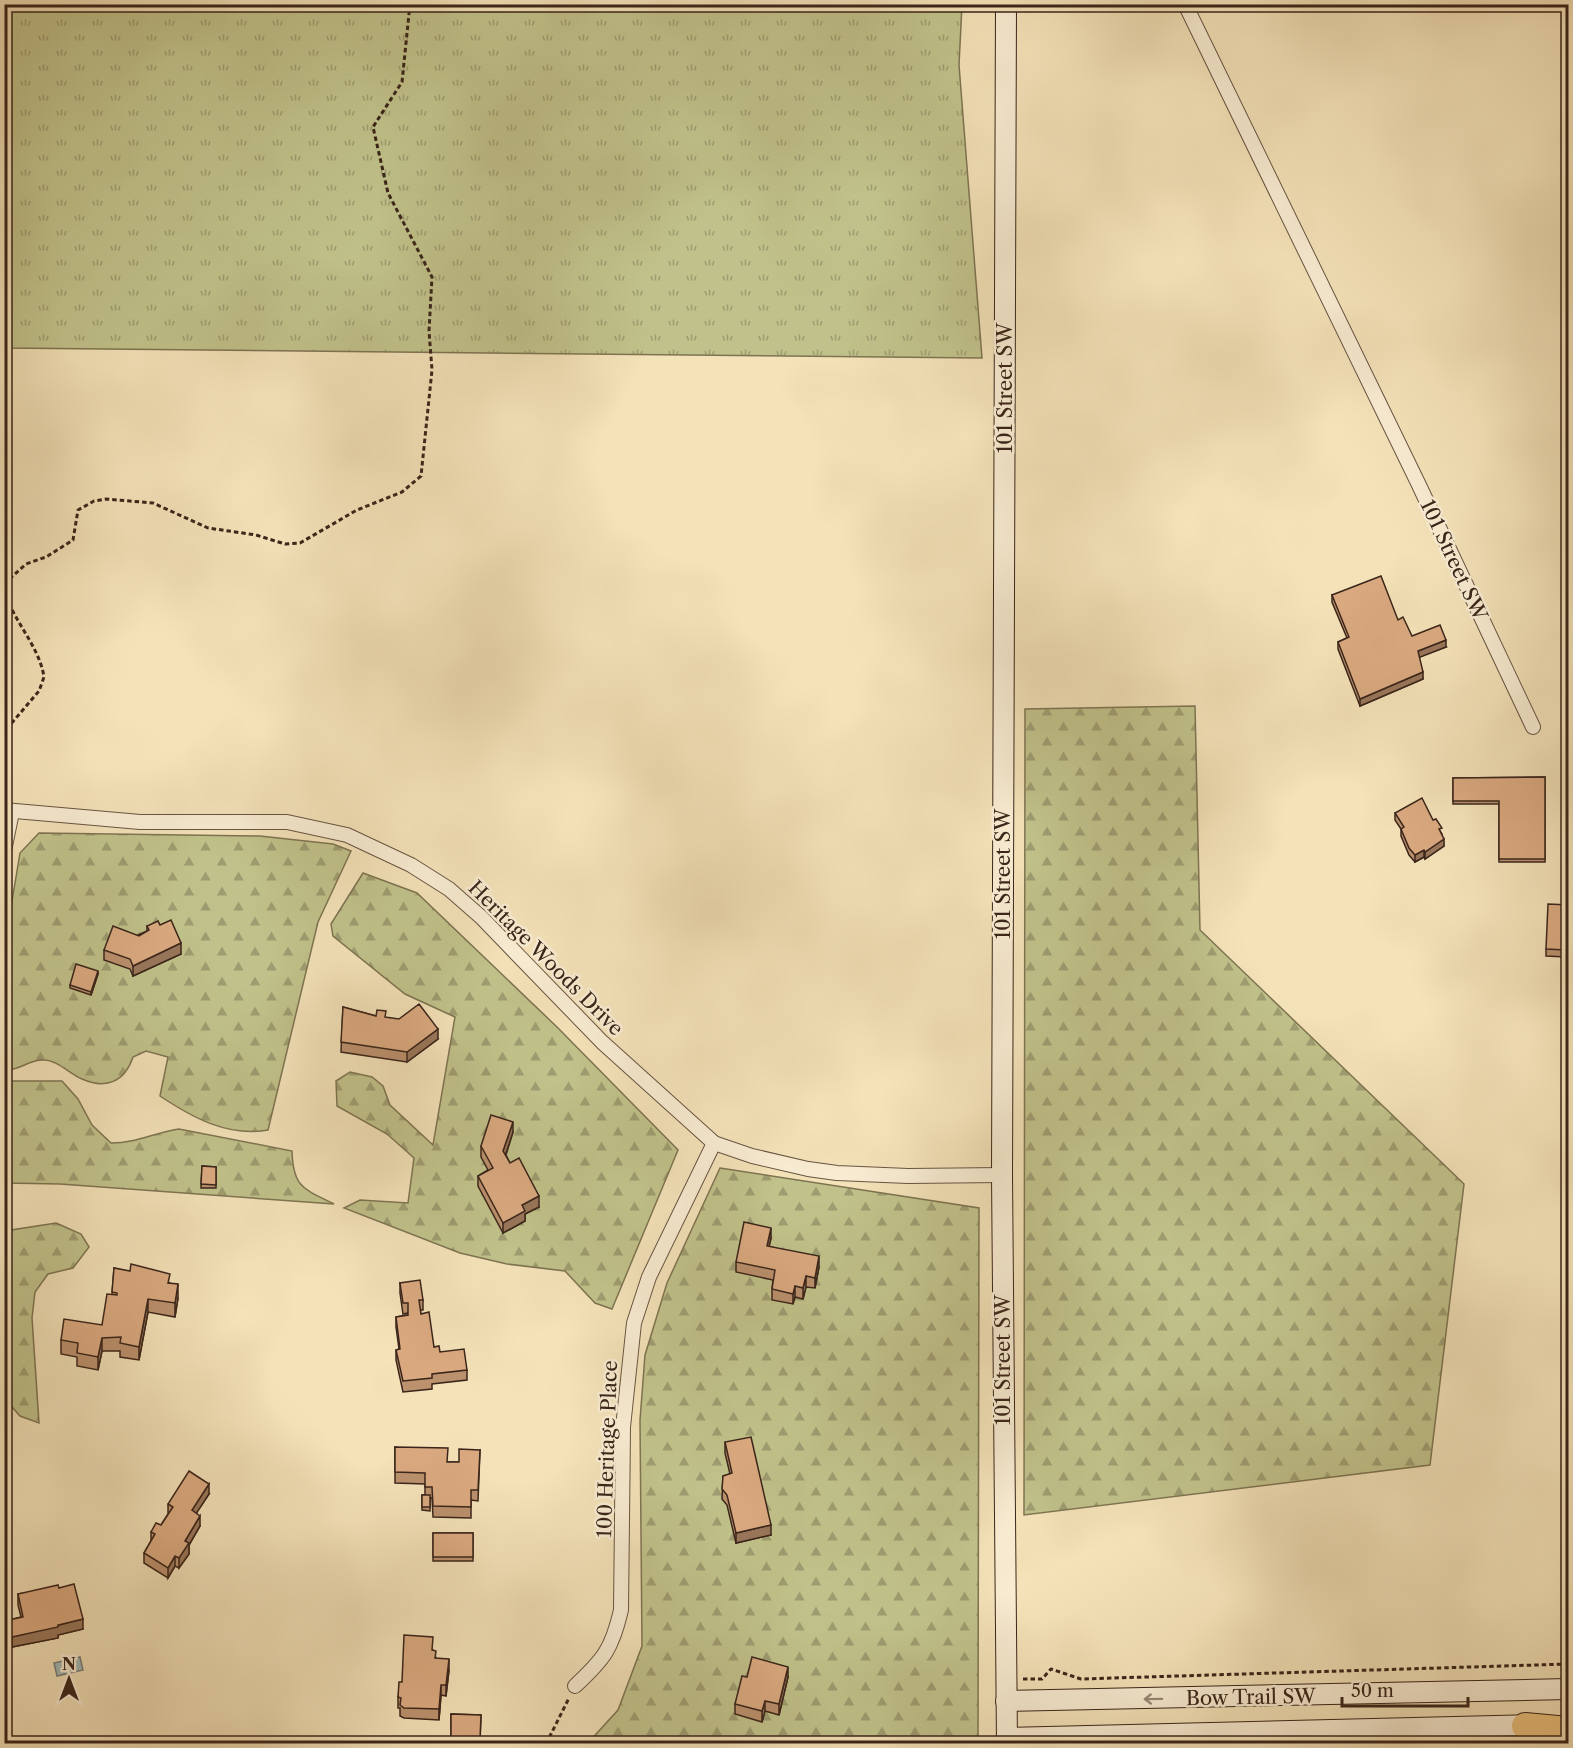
<svg xmlns="http://www.w3.org/2000/svg" width="1573" height="1748" viewBox="0 0 1573 1748" font-family="'Libre Caslon Text',serif">
<style>
.grass{fill:url(#grass-tufts);stroke:#7e7452;stroke-width:1.5}
.forest{fill:url(#forest-firs);stroke:#7e7452;stroke-width:1.5}
.water{fill:url(#water-ripples);stroke:#777f7a;stroke-width:1.5}
.lines{fill:none;stroke-linecap:round;stroke-linejoin:round}
.street-casing{stroke:#685442;stroke-width:16}
.secondary-casing{stroke:#3a251a;stroke-width:22}
.highway-casing{stroke:#3a251a;stroke-width:28}
.path{stroke:#3a251a;stroke-width:3;stroke-dasharray:4.5 3;stroke-linecap:butt}
.street{stroke:#f8ecd2;stroke-width:14}
.secondary{stroke:#f8ecd2;stroke-width:20}
.highway{stroke:#eac17c;stroke-width:26}
.wall{fill:#bb916e;stroke:#3a251a;stroke-width:1.5}
.shaded-wall{fill:#99765a;stroke:#3a251a;stroke-width:1.5}
.building{fill:#daa980;stroke:#3a251a;stroke-width:1.5}
.oneway{stroke:#998876}
.labels{text-anchor:middle;dominant-baseline:central;stroke-width:5;stroke-linejoin:round;paint-order:stroke}
.street-label{font-size:20px;fill:#3a251a;stroke:#f8ecd2}
</style>
<defs>
<pattern id="grass-tufts" width="24" height="20" patternUnits="userSpaceOnUse" patternTransform="scale(1.5)"><rect width="24" height="20" fill="#c1c28b"/><path d="M3 7l-1-3M5 7V3M7 7l1-3M15 17l-1-3M17 17v-4M19 17l1-3" fill="none" stroke="#9e9d71"/></pattern>
<pattern id="forest-firs" width="22" height="20" patternUnits="userSpaceOnUse" patternTransform="scale(1.5)"><rect width="22" height="20" fill="#c1c28b"/><path d="M5 1l3.5 6h-7zM16 11l3.5 6h-7z" fill="#9e9d71"/></pattern>
<pattern id="water-ripples" width="26" height="14" patternUnits="userSpaceOnUse" patternTransform="scale(1.5)"><rect width="26" height="14" fill="#a0bbba"/><path d="M2 4q2-2 4 0t4 0M15 11q2-2 4 0t4 0" fill="none" stroke="#839896"/></pattern>
</defs>
<rect width="100%" height="100%" fill="#f4e2b9"/>
<filter id="stains"><feTurbulence type="fractalNoise" baseFrequency=".00333" numOctaves="4"/><feColorMatrix values="0 0 0 0 .2 0 0 0 0 .09 0 0 0 0 .02 0 0 0 .5 -.17"/></filter>
<radialGradient id="worn" r=".72"><stop offset=".6" stop-color="#630" stop-opacity="0"/><stop offset="1" stop-color="#630" stop-opacity=".3"/></radialGradient>
<polygon class="grass" points="5,4 962,5 959,65 982,358 5,348"/>
<g class="forest">
<polygon points="1195,706 1200,930 1464,1184 1430,1465 1024,1515 1025,709"/>
<path d="M39,833L260,836L333,844L351,851L318,922L268,1130C228,1137 193,1118 160,1096L168,1057L146,1051L133,1057C125,1081 107,1090 82,1079C70,1074 57,1060 44,1060C29,1059 20,1071 5,1070V943L20,853Z"/>
<polygon points="363,873 417,893 557,1027 678,1150 612,1309 595,1303 565,1271 507,1264 460,1253 344,1208 360,1200 408,1203 414,1158 387,1134 337,1106 336,1081 350,1072 372,1077 383,1086 390,1105 433,1145 455,1017 405,994 333,936 331,924"/>
<path d="M5,1081H62L78,1099L92,1125L111,1143C137,1143 153,1133 179,1129L292,1151C293,1188 304,1189 334,1204L60,1184L5,1183Z"/>
<polygon points="720,1168 979,1208 978,1743 587,1744 618,1710 642,1646 640,1420 645,1355 667,1283"/>
<polygon points="56,1223 81,1234 89,1247 73,1268 48,1274 35,1292 32,1318 39,1423 20,1416 5,1399 5,1231"/>
</g>
<polygon class="water" points="80,1657 83,1670 57,1676 54,1663"/>
<g class="lines">
<g class="street-casing">
<g id="street">
<polyline points="1185,4 1418,483 1533,727"/>
<polyline points="4,810 140,822 287,822 347,835 411,865 449,889 481,917 602,1042 714,1143 752,1156 808,1169 837,1173 908,1176 1002,1175"/>
<polyline points="4,851 12,812"/>
<path d="M575,1686C604,1659 612,1649 621,1610L623,1427L634,1323L649,1277L714,1143"/>
</g>
</g>
<g class="secondary-casing">
<g id="secondary">
<polyline points="1006,4 1002,1175 1007,1744"/>
<polyline points="1006,1701 1568,1689"/>
<polyline points="1007,1738 1538,1725"/>
</g>
</g>
<g class="highway-casing">
<polyline id="highway" points="1525,1726 1568,1730"/>
</g>
<g class="path">
<polyline points="4,584 26,564 46,557 73,540 78,510 94,501 106,499 153,503 208,528 256,535 285,544 300,543 357,510 402,492 421,476 432,370 429,331 432,277 388,193 373,127 402,82 410,4"/>
<path d="M4,589C12,620 39,645 44,677L39,691L10,725L4,749"/>
<polyline points="1023,1679 1042,1679 1051,1669 1081,1679 1568,1664"/>
<polyline points="546,1744 569,1698"/>
</g>
<use href="#street" class="street"/>
<use href="#secondary" class="secondary"/>
<use href="#highway" class="highway"/>
</g>
<g class="wall">
<polygon points="1332,595 1398,620 1412,636 1446,647 1419,657 1423,679 1360,706 1338,649 1338,642 1347,638 1332,602"/>
<polygon points="1545,777 1545,862 1499,862 1499,804 1453,804 1453,778"/>
<polygon points="1395,813 1433,820 1442,834 1444,846 1425,859 1424,857 1415,862 1409,855 1401,836 1401,829 1395,820"/>
<polygon points="1569,914 1566,957 1546,956 1546,949"/>
<polygon points="160,925 181,954 133,976 130,969 104,960 104,950 147,931 147,926"/>
<polygon points="98,974 91,995 70,988 70,985"/>
<polygon points="343,1007 376,1016 386,1018 438,1039 407,1062 341,1052"/>
<polygon points="513,1132 506,1155 510,1163 539,1207 525,1214 525,1221 503,1233 478,1186 478,1176 488,1170 481,1157 481,1146"/>
<polygon points="202,1166 216,1167 216,1188 201,1188"/>
<polygon points="771,1238 769,1246 819,1267 815,1288 806,1287 803,1299 795,1297 793,1304 772,1300 772,1289 773,1280 736,1272 736,1262"/>
<polygon points="114,1268 170,1283 178,1298 175,1317 148,1312 139,1360 120,1357 120,1351 102,1351 98,1370 77,1366 77,1357 61,1354 61,1340 102,1325 112,1294"/>
<polygon points="400,1283 423,1300 423,1310 420,1310 421,1314 434,1347 440,1352 467,1370 467,1380 432,1384 432,1389 403,1392 396,1360 396,1350 399,1349 396,1327 396,1317 408,1315 408,1313 403,1314 400,1293"/>
<polygon points="725,1442 771,1535 736,1543 727,1505 722,1499 723,1476 730,1474 725,1453"/>
<polygon points="395,1447 448,1462 459,1462 480,1450 478,1501 471,1500 471,1518 433,1517 432,1498 430,1498 430,1511 422,1510 422,1495 425,1495 425,1484 395,1483"/>
<polygon points="209,1494 196,1513 200,1526 189,1545 189,1554 179,1568 175,1566 168,1578 144,1563 144,1553 151,1541 151,1532 161,1525 168,1514 168,1504"/>
<rect x="433" y="1533" width="40" height="28"/>
<polygon points="59,1588 83,1629 58,1635 58,1638 12,1647 4,1645 4,1619 9,1620 21,1617 18,1605 18,1594"/>
<polygon points="433,1650 436,1658 449,1670 446,1696 441,1695 439,1720 404,1718 400,1716 400,1708 398,1708 398,1697 402,1682"/>
<polygon points="747,1677 788,1677 779,1715 765,1711 762,1722 735,1714 735,1704"/>
<polygon points="451,1714 481,1715 480,1743 451,1743"/>
</g>
<g class="shaded-wall">
<polygon points="1446,640 1446,647 1418,658 1418,651"/>
<polygon points="1423,672 1423,679 1360,706 1360,699"/>
<polygon points="1444,839 1444,846 1425,859 1425,852"/>
<polygon points="1424,850 1424,857 1415,862 1415,855"/>
<polygon points="181,943 181,954 133,976 133,966"/>
<polygon points="98,971 98,974 91,995 91,992"/>
<polygon points="438,1029 438,1039 407,1062 407,1052"/>
<polygon points="513,1122 513,1132 503,1162 503,1151"/>
<polygon points="539,1196 539,1207 525,1214 525,1221 503,1233 503,1223 522,1205"/>
<polygon points="771,1228 771,1238 767,1256 767,1246"/>
<polygon points="819,1256 819,1267 815,1288 815,1278"/>
<polygon points="806,1276 806,1287 803,1299 803,1288"/>
<polygon points="178,1284 178,1298 175,1317 175,1303"/>
<polygon points="795,1286 795,1297 793,1304 793,1294"/>
<polygon points="148,1299 148,1312 139,1360 139,1347"/>
<polygon points="102,1338 102,1351 98,1370 98,1357"/>
<polygon points="209,1484 209,1494 192,1520 192,1510"/>
<polygon points="200,1516 200,1526 189,1545 189,1554 179,1568 179,1558 185,1541"/>
<polygon points="771,1525 771,1535 736,1543 736,1533"/>
<polygon points="175,1556 175,1566 168,1578 168,1568"/>
<polygon points="83,1619 83,1629 58,1635 58,1638 12,1647 12,1637"/>
<polygon points="449,1659 449,1670 446,1696 446,1685"/>
<polygon points="788,1667 788,1677 779,1715 779,1704"/>
<polygon points="441,1685 441,1695 439,1720 439,1709"/>
<polygon points="765,1701 765,1711 762,1722 762,1711"/>
</g>
<g class="building">
<polygon points="1381,576 1398,620 1403,617 1412,636 1440,625 1446,640 1418,651 1423,672 1360,699 1338,642 1349,637 1332,595"/>
<polygon points="1545,777 1545,859 1499,859 1499,801 1453,801 1453,778"/>
<polygon points="1422,798 1433,820 1436,819 1442,828 1439,829 1444,839 1425,852 1424,850 1415,855 1409,848 1401,829 1404,827 1395,813"/>
<polygon points="1548,904 1569,905 1566,950 1546,949"/>
<polygon points="171,920 181,943 133,966 130,959 104,950 113,926 139,936 149,930 147,926 158,921 160,925"/>
<polygon points="76,964 98,971 91,992 70,985"/>
<polygon points="419,1004 438,1029 407,1052 341,1042 343,1007 376,1016 377,1010 386,1011 385,1017 399,1019"/>
<polygon points="491,1115 513,1122 503,1151 510,1163 519,1158 539,1196 522,1205 525,1211 503,1223 478,1176 493,1168 481,1146"/>
<polygon points="202,1166 216,1167 216,1185 201,1184"/>
<polygon points="744,1222 771,1228 767,1246 819,1256 815,1278 806,1276 803,1288 795,1286 793,1294 772,1289 775,1270 736,1262"/>
<polygon points="131,1264 170,1274 168,1283 178,1284 175,1303 148,1299 139,1347 120,1343 121,1337 102,1338 98,1357 77,1353 78,1343 61,1340 64,1319 102,1325 107,1294 117,1295 117,1293 112,1292 114,1268 130,1271"/>
<polygon points="420,1280 423,1300 419,1300 421,1314 429,1312 434,1347 439,1346 440,1352 464,1349 467,1370 432,1374 432,1378 403,1381 396,1350 400,1349 396,1317 408,1315 408,1303 403,1303 400,1283"/>
<polygon points="751,1437 771,1525 736,1533 727,1495 722,1489 723,1476 732,1473 725,1442"/>
<polygon points="395,1447 448,1448 447,1462 459,1462 459,1449 480,1450 478,1490 471,1490 471,1507 433,1506 432,1487 425,1487 425,1473 395,1472"/>
<polygon points="189,1471 209,1484 192,1510 200,1516 185,1541 189,1543 179,1558 175,1556 168,1568 144,1553 155,1534 151,1532 156,1523 161,1525 173,1507 168,1504"/>
<rect x="422" y="1495" width="8" height="12"/>
<rect x="433" y="1533" width="40" height="24"/>
<polygon points="74,1584 83,1619 58,1625 58,1627 12,1637 4,1634 4,1619 9,1620 23,1617 18,1594 58,1585 59,1588"/>
<polygon points="404,1635 433,1637 432,1650 436,1651 435,1658 449,1659 446,1685 441,1685 439,1709 404,1708 400,1705 401,1698 398,1697 399,1682 402,1682"/>
<polygon points="752,1657 788,1667 779,1704 765,1701 762,1711 735,1704 742,1676 747,1677"/>
<polygon points="451,1714 481,1715 480,1739 451,1739"/>
</g>
<defs><path id="oneway-shaft" d="M-6 0H5M1.5-3L5.5 0L1.5 3" fill="none" stroke-width="1.6" stroke-linecap="round" stroke-linejoin="round" transform="scale(1.5)"/></defs>
<use class="oneway" href="#oneway-shaft" transform="translate(1153 1699) rotate(179)"/>
<g class="labels">
<g class="street-label">
<text transform="translate(1005 388) rotate(-90)">101 Street SW</text>
<text transform="translate(1454 560) rotate(65)">101 Street SW</text>
<text transform="translate(1003 874) rotate(-90)">101 Street SW</text>
<text transform="translate(546 958) rotate(45)">Heritage Woods Drive</text>
<text transform="translate(1003 1360) rotate(-90)">101 Street SW</text>
<text transform="translate(607 1449) rotate(-88)">100 Heritage Place</text>
<text transform="translate(1251 1697) rotate(-1)">Bow Trail SW</text>
</g>
</g>
<rect width="1573" height="1748" fill="none" stroke="#f4e2b9" stroke-width="24"/>
<rect x="6" y="6" width="1561" height="1736" fill="none" stroke="#3a251a" stroke-width="3"/>
<rect x="12" y="12" width="1549" height="1724" fill="none" stroke="#3a251a" stroke-width="1.5"/>
<g transform="translate(69 1679)" stroke="#f8ecd2" stroke-width="4.5" paint-order="stroke">
<path d="M0-4.5L10 22L0 15L-10 22Z" fill="#3a251a"/>
<text y="-9" font-size="16" font-weight="bold" text-anchor="middle" fill="#3a251a">N</text>
</g>
<path d="M1342 1697v9h126v-9" fill="none" stroke="#3a251a" stroke-width="3"/>
<text x="1351" y="1697" font-size="18" fill="#3a251a" stroke="#f8ecd2" stroke-width="4.5" paint-order="stroke">50 m</text>
<rect width="100%" height="100%" filter="url(#stains)"/>
<rect width="100%" height="100%" fill="url(#worn)"/>
</svg>
